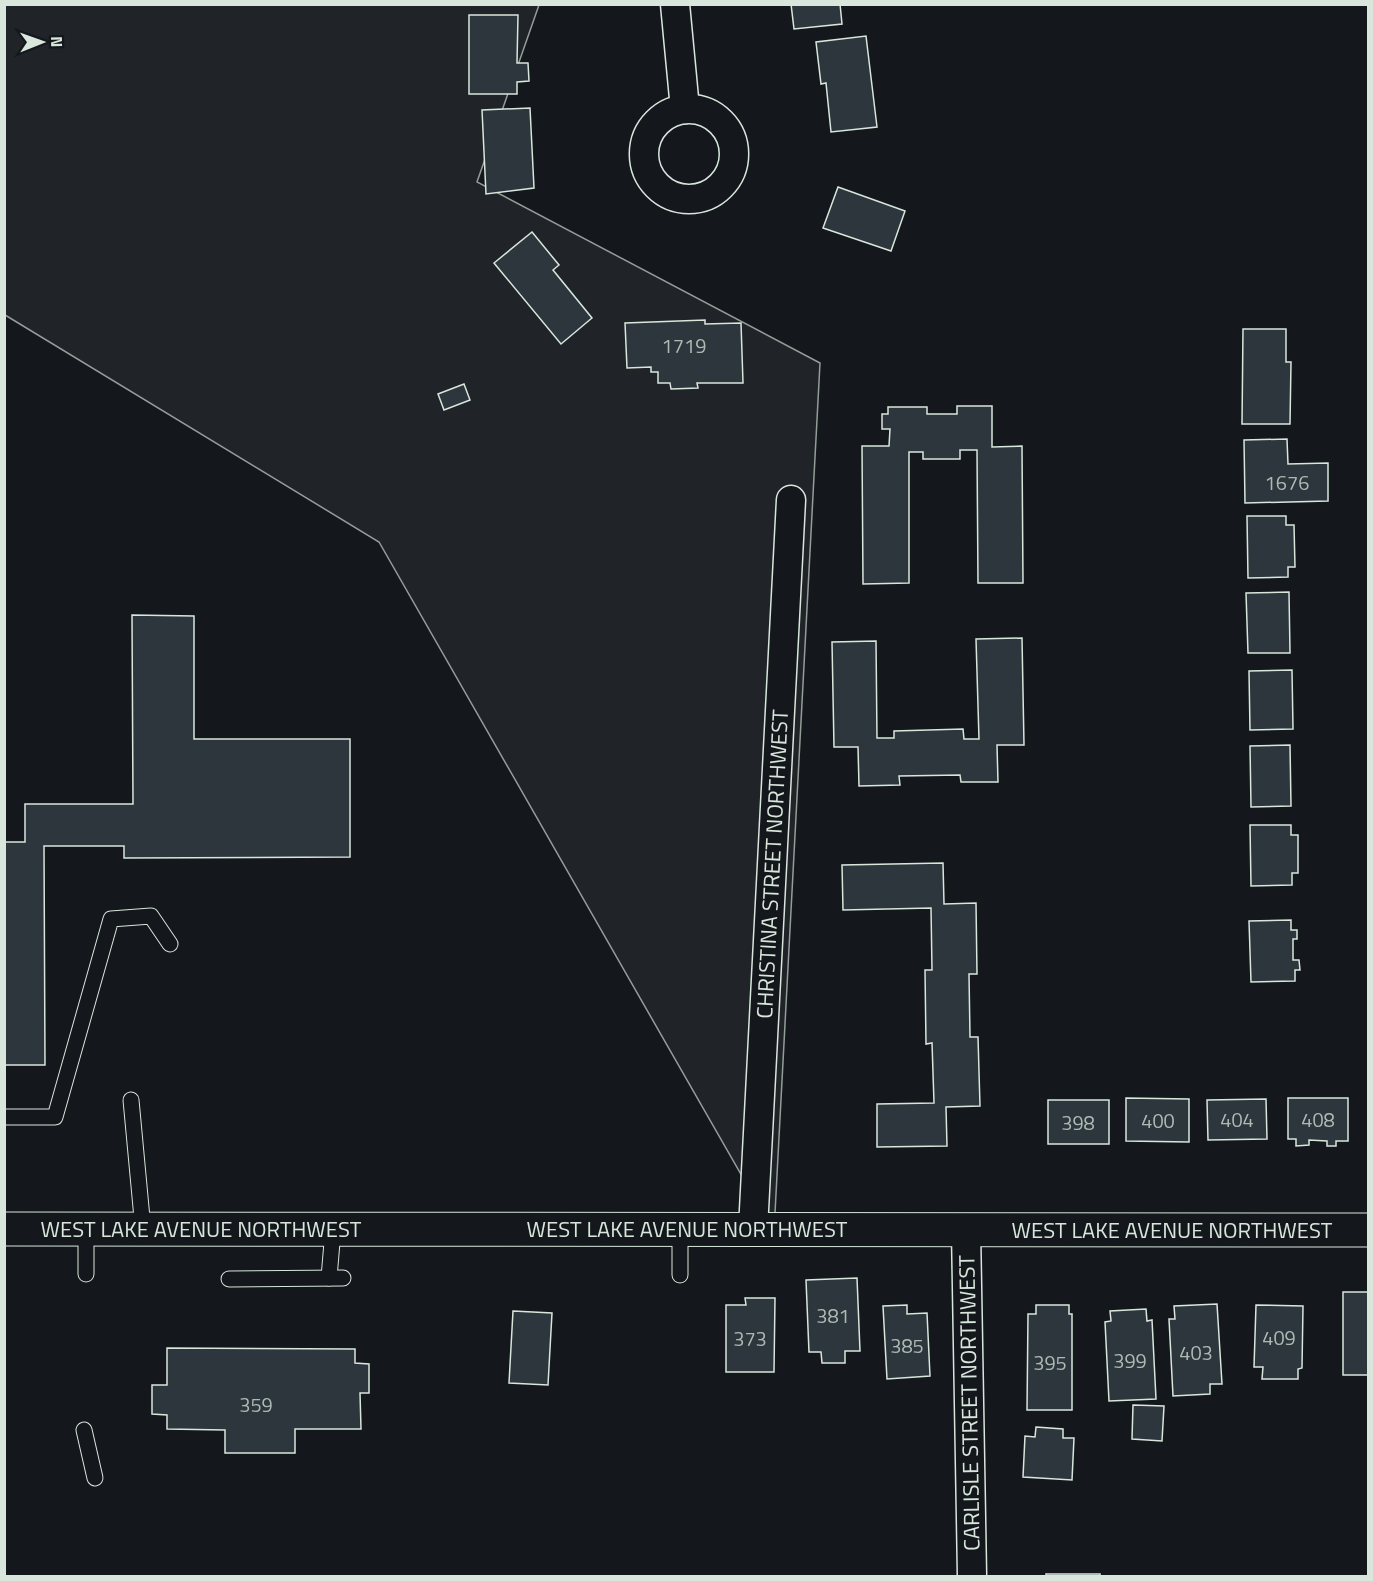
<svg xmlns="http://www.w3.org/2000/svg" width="1373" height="1581" viewBox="0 0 1373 1581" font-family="'Titillium Web',sans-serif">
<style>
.green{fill:#202428;stroke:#939e99;stroke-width:1.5}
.building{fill:#2c363c;stroke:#d8e6dc;stroke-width:1.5}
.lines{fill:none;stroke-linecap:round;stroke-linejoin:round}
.service-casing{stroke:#d8e6dc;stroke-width:17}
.minor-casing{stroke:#d8e6dc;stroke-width:31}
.tertiary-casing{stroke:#d8e6dc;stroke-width:35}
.service{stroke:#14181c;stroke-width:15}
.minor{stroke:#14181c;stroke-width:28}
.tertiary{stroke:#14181c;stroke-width:33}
.labels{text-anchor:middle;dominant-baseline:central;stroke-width:4.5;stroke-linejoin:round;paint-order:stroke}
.number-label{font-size:20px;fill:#adbab4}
.street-label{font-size:22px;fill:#d8e6dc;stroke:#14181c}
</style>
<rect width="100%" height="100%" fill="#14181c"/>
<polygon class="green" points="4,5 539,5 477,182 820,363 774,1232 379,542 5,315"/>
<g class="building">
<polygon points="791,4 840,4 842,24 794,29"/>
<polygon points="469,15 518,15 517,63 528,63 529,81 517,82 517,94 469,94"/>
<polygon points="866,36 877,127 831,132 826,83 821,84 816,42"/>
<polygon points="530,108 534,188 486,194 482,110"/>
<polygon points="838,187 905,211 891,251 823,228"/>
<polygon points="532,232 559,265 553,270 592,318 561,344 494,263"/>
<polygon points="705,320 705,324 741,323 743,383 697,383 698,388 671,389 670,383 658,383 658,372 651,372 651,367 627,368 625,323"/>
<polygon points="1243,329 1286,329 1286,362 1291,362 1290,424 1242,424"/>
<polygon points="464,384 470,400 444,410 438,394"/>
<polygon points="957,406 992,406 992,447 1022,446 1023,583 978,583 977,450 960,450 960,459 923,459 923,452 909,452 909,583 863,584 862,446 889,446 890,429 882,429 882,414 888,414 888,407 927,407 927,414 957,414"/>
<polygon points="1287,439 1288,464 1328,463 1328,501 1245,503 1244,440"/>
<polygon points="1247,516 1286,516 1286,525 1294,525 1295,567 1288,567 1288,577 1248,578"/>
<polygon points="1289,592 1290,653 1248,653 1246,593"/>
<polygon points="132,615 194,616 194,739 350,739 350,857 124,858 124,846 44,846 45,1065 4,1065 4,842 25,842 25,804 133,804"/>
<polygon points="1022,638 1024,745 997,745 998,782 961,782 960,775 899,776 900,785 859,786 858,747 834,747 832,642 876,641 877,738 894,738 894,731 963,729 964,739 979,739 976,639"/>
<polygon points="1292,670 1293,729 1250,730 1249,671"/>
<polygon points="1290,745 1291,806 1251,807 1250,746"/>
<polygon points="1250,825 1291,825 1291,835 1298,835 1298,873 1292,873 1292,885 1251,886"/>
<polygon points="943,863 944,904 976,903 977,974 969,974 970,1037 978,1037 980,1106 946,1107 947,1146 877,1147 877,1104 934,1103 932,1043 926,1044 925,970 932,970 931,908 843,910 842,865"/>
<polygon points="1291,920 1291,930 1297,930 1297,939 1293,939 1293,960 1299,960 1300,970 1295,970 1295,981 1251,982 1249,921"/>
<polygon points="1126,1098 1189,1099 1189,1142 1126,1141"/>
<polygon points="1288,1098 1348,1098 1348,1141 1336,1141 1336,1146 1327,1146 1327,1141 1309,1140 1309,1145 1296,1146 1296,1139 1288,1139"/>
<polygon points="1266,1099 1267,1139 1208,1140 1207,1100"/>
<rect x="1048" y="1100" width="61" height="44"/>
<polygon points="857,1278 860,1351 845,1351 845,1363 822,1363 821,1352 809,1352 806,1280"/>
<rect x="1343" y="1292" width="25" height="83"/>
<polygon points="745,1298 775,1298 774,1372 726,1372 726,1305 746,1305"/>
<polygon points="1217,1304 1222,1384 1210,1384 1210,1394 1173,1396 1169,1319 1175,1319 1174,1306"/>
<polygon points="907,1305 907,1314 927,1313 930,1376 887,1379 883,1306"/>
<polygon points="1036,1305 1069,1305 1069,1314 1072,1314 1072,1410 1027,1410 1028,1314 1036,1314"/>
<polygon points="1256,1305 1303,1306 1302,1368 1298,1369 1298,1379 1262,1379 1263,1367 1254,1367"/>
<polygon points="1146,1309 1147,1321 1152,1320 1156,1399 1109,1401 1105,1322 1111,1321 1110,1311"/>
<polygon points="513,1311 552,1313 548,1385 509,1383"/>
<polygon points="167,1348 355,1349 355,1363 369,1364 369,1393 360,1393 361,1429 295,1429 295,1453 225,1453 225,1430 167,1429 167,1415 152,1414 152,1385 167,1385"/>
<polygon points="1133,1405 1164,1406 1162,1441 1132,1439"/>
<polygon points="1036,1427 1063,1429 1063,1438 1074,1438 1072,1480 1023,1477 1025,1436 1035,1437"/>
<rect x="1046" y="1574" width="54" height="2"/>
</g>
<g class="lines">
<g class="service-casing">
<g id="service">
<polyline points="131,1100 143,1229"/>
<polyline points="4,1117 55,1117 111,919 151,916 170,944"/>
<polyline points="86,1229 86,1274"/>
<polyline points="680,1229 680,1275"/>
<polyline points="329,1278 333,1230"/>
<polyline points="229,1279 343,1278"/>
<polyline points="84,1430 95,1478"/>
</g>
</g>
<g class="minor-casing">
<g id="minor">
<polyline points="675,4 685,109"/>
<circle cx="689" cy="154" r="45"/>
<polyline points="753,1229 791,500"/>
<polyline points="966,1229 972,1576"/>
</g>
</g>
<g class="tertiary-casing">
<polyline id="tertiary" points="4,1229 1368,1230"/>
</g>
<use href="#service" class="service"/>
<use href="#minor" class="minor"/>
<use href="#tertiary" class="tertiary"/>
</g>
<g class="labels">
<g class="number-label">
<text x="684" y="345">1719</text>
<text x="1287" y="482">1676</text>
<text x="1237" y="1119">404</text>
<text x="1318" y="1119">408</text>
<text x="1158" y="1120">400</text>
<text x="1078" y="1122">398</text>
<text x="833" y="1315">381</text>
<text x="1279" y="1337">409</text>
<text x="750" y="1338">373</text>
<text x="907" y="1345">385</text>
<text x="1196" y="1352">403</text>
<text x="1130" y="1360">399</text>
<text x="1050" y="1362">395</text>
<text x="256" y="1404">359</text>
</g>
<g class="street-label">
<text transform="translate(772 864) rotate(-87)">CHRISTINA STREET NORTHWEST</text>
<text x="201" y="1229">WEST LAKE AVENUE NORTHWEST</text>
<text x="687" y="1229">WEST LAKE AVENUE NORTHWEST</text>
<text x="1172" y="1230">WEST LAKE AVENUE NORTHWEST</text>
<text transform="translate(969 1403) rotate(-91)">CARLISLE STREET NORTHWEST</text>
</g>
</g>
<rect width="1373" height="1581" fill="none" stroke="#d8e6dc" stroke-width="12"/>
<g transform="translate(42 42) rotate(89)" stroke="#14181c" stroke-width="4.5" paint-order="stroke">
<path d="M0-4.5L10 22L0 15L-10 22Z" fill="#d8e6dc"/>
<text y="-9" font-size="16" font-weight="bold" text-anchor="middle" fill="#d8e6dc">N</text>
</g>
</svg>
